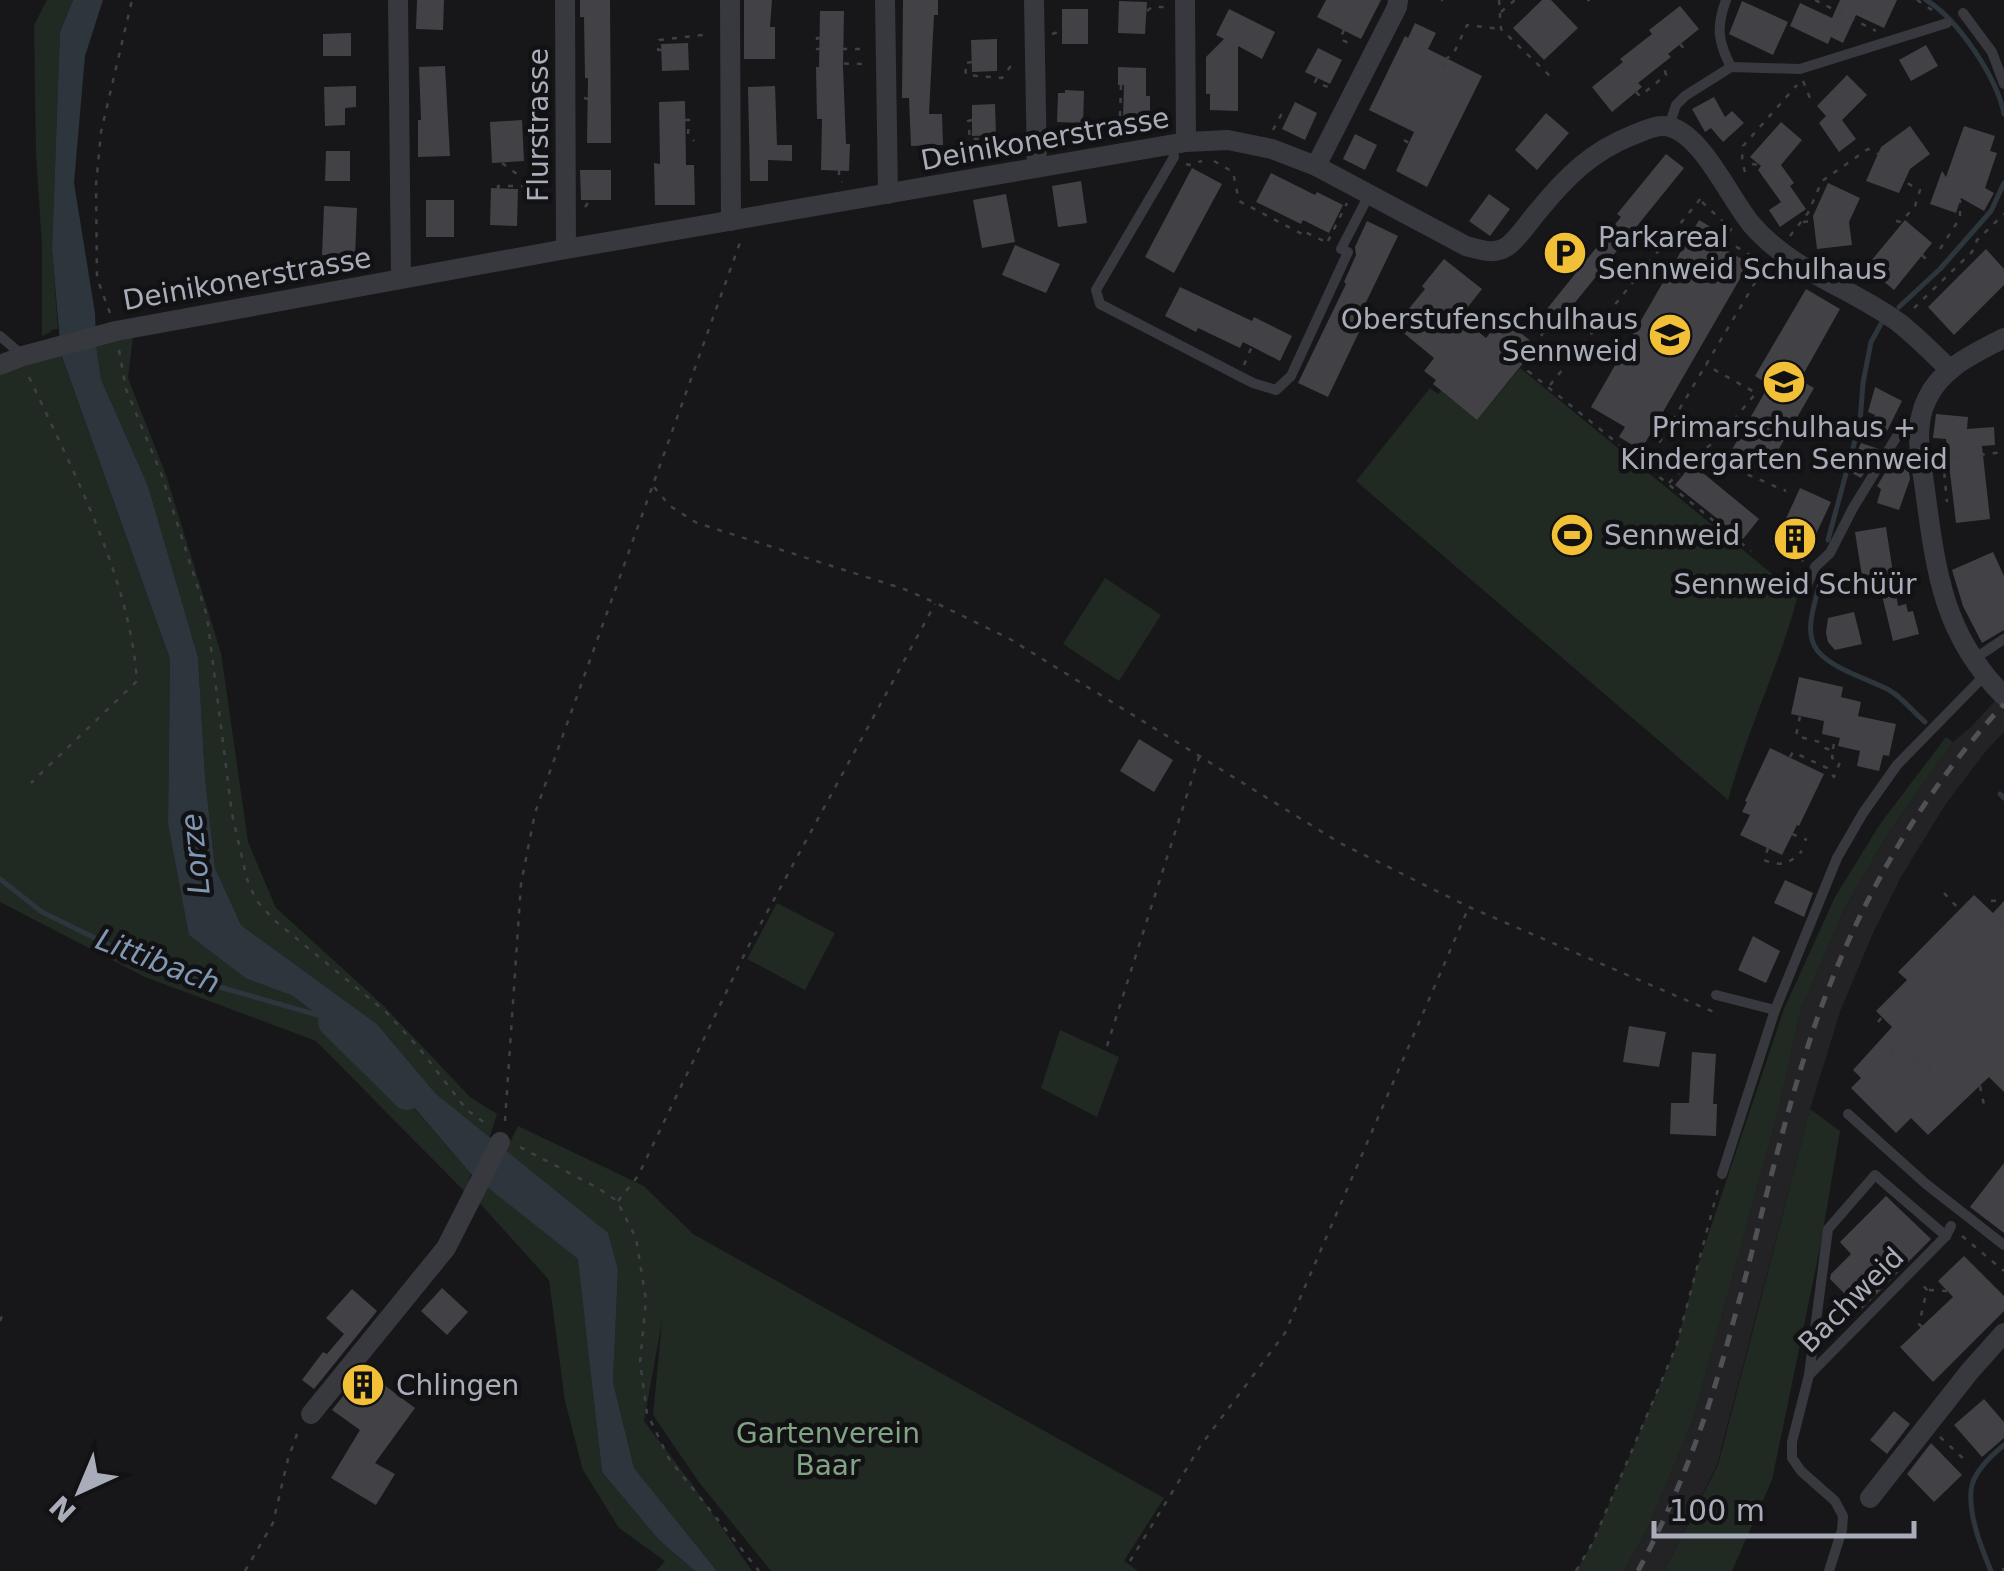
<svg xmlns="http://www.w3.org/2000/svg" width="2004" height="1571" viewBox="0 0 2004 1571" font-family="'DejaVu Sans',sans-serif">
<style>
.built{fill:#232326}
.green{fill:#212923}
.water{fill:#2d353d}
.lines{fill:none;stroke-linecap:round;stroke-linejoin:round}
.stream{stroke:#2d353d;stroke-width:5}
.river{stroke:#2d353d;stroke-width:30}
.building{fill:#424246}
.path{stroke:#3e4045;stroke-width:2.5;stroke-dasharray:5 8;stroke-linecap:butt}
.lane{stroke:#38393e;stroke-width:10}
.street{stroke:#38393e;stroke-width:20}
.rail{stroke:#4f5157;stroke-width:5;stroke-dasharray:12 10;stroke-linecap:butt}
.labels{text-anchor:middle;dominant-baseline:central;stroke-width:9;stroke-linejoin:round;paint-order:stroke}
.street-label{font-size:28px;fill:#a9adb9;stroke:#121214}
.poi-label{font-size:28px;fill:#a9adb9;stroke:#121214;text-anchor:start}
.park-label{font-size:28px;fill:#81a485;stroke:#121214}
.water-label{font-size:30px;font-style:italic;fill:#8198b4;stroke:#121214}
</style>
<rect width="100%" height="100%" fill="#171719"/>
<polygon class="built" points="2004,691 2004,732 1985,752 1945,805 1901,877 1873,933 1841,1009 1810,1109 1717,1465 1664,1571 1624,1571 1647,1530 1693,1420 1777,1116 1801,1009 1846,906 1889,832 1953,742 1971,727"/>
<g class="green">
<polygon points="47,0 73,0 60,32 52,249 58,329 51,330 51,332 42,336 42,246 36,154 34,25"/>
<polygon points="133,337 128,378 166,475 221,653 248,842 276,908 384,1006 470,1097 497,1114 489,1139 436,1094 377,1024 241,925 215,868 205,777 198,657 148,486 101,379 96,344"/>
<polygon points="59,349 170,659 168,823 247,979 293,996 371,1058 471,1174 465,1192 316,1041 145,977 0,902 0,372"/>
<path d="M1520,368L1798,595C1780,665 1747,730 1728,800L1356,481L1430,388L1438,394L1441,391L1477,420Z"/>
<polygon points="1105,578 1161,615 1119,681 1063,644"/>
<polygon points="1946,737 1953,742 1889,832 1846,906 1801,1009 1777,1116 1693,1420 1647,1530 1624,1571 1576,1571 1593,1542 1676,1347 1696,1271 1784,1009 1835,897 1880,824"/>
<polygon points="777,903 835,933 805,990 747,959"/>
<polygon points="1060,1030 1119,1057 1097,1117 1041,1088"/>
<polygon points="1810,1109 1840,1131 1820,1248 1772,1480 1732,1571 1664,1571 1718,1465"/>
<polygon points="518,1126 644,1186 693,1234 1164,1498 1124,1561 1138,1571 771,1571 698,1481 653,1415 662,1321 644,1421 692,1484 752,1571 717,1571 634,1468 613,1382 618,1270 505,1152"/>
<polygon points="487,1185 579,1259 602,1472 659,1540 695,1571 656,1571 665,1561 619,1528 583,1470 565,1401 549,1280 476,1199"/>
</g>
<polygon class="water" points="73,0 103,0 85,56 74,183 95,313 96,344 101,379 148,486 198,657 205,777 215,868 241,925 377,1024 436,1094 608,1233 618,1270 613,1382 634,1468 717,1571 695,1571 659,1540 602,1472 578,1259 471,1174 371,1057 293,996 247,979 189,935 168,823 170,659 61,354 52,249 60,32"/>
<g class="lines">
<g class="stream">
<path d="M1926,0C1958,19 1997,78 2004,114"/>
<polyline points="1899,307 1940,269 1991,211 2004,183"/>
<polyline points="1828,540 1860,422 1863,383 1871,342 1881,324"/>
<path d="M1820,582C1816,600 1805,627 1814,645C1824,667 1869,679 1889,690C1902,697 1913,712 1925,722"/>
<polyline points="2000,794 2004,798"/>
<polyline points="0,879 42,912 150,965 216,986 321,1016"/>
<path d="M1991,1571C1981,1547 1969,1517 1971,1491C1972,1473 1991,1456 2004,1445"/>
</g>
<polyline class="river" points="333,1022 407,1095"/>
</g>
<g class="building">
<polygon points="417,0 444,0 443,30 416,29"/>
<polygon points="580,0 610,0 611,143 587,143 588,78 585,78 584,17 580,17"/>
<polygon points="744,0 772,0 770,27 775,27 775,59 744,59"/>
<polygon points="903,0 938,0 938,15 934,15 929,114 942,114 943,145 911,146 909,98 902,98"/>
<polygon points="1326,0 1381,0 1361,39 1317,17"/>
<polygon points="1542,0 1551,0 1578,28 1544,60 1513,28"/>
<polygon points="1840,0 1897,0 1884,28 1856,15 1843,43 1831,37 1828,44 1790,26 1800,3 1832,18"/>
<polygon points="1119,1 1147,2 1145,34 1118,33"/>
<polygon points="1742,1 1788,22 1773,55 1729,34"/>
<polygon points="1680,6 1699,29 1668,54 1671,57 1638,83 1642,87 1612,112 1592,87 1623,62 1620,59 1652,34 1649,30"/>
<rect x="1062" y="9" width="26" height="35"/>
<polygon points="1229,9 1275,32 1262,59 1238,46 1238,111 1210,110 1210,94 1206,94 1206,57 1224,39 1216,35"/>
<polygon points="820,11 844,11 843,66 846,144 850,144 849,171 821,170 822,119 817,119 816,67 819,67"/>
<polygon points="1415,23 1436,33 1428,49 1482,76 1427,187 1396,171 1414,132 1369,110 1405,36 1408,38"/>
<polygon points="351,33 351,56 323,56 323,34"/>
<polygon points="997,39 997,71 972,72 971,40"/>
<polygon points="688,43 689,70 662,71 661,44"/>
<polygon points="1926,45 1938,66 1911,81 1899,60"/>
<polygon points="1318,48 1342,60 1330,84 1305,72"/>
<polygon points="445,66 450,156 418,157 418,120 421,120 419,67"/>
<polygon points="1118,67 1146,68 1146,96 1150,96 1150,118 1123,118 1124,85 1118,85"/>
<polygon points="1847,75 1867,95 1842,120 1856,139 1839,152 1819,123 1826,116 1817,106"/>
<polygon points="356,86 356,107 345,108 345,125 325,126 324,87"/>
<polygon points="775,86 777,145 792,145 792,161 768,160 768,181 750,181 748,87"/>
<polygon points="1065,90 1084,91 1083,123 1057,122 1058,93 1065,93"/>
<polygon points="1714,97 1725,117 1732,111 1744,123 1723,142 1711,128 1705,132 1692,109"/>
<polygon points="685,101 686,165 694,165 695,205 655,205 654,163 660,164 659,102"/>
<polygon points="1295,102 1317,113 1305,140 1282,129"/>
<polygon points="995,104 996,135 972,136 972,105"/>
<polygon points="1546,113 1569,133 1537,170 1515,150"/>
<polygon points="522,120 524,161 492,163 490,122"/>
<polygon points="1781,122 1802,140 1781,165 1794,183 1790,186 1806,209 1780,227 1769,210 1781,202 1758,170 1761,166 1750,157"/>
<polygon points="1910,126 1930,154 1910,169 1899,193 1866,181 1881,147"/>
<polygon points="1964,126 1995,136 1990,151 1997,153 1985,188 1994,193 1984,211 1961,198 1956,213 1930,204 1942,171 1946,177"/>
<polygon points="1355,134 1377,145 1365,170 1343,159"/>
<polygon points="326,151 350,151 350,181 325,181"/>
<polygon points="1666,154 1684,168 1556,326 1542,315 1621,217 1617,214"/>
<polygon points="1192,168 1222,184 1174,273 1145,257"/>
<polygon points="580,170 611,170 611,200 581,200"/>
<polygon points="1271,173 1315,195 1317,192 1343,205 1329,233 1303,220 1301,224 1256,202"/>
<polygon points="1081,181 1087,223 1058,227 1052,186"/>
<polygon points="1828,183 1860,198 1849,222 1852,245 1817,249 1813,216"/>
<polygon points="491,188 518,189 517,226 490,225"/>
<polygon points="1006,194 1015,242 982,248 973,200"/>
<polygon points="1489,194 1510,209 1490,236 1469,221"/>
<rect x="426" y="200" width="28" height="37"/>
<polygon points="324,206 357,208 355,256 322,255"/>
<polygon points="1699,220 1721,233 1715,244 1749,263 1641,450 1619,437 1625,427 1591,407"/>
<polygon points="1905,220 1932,243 1894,290 1866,267"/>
<polygon points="1367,221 1398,236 1355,325 1361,328 1328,397 1298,383 1346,284 1344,282 1356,255 1355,247"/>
<polygon points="1015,245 1060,264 1046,293 1002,275"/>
<polygon points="1986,249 2004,269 2004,285 1954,335 1928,307"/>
<polygon points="1444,259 1482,289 1460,317 1486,338 1502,318 1537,346 1477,420 1433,384 1436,380 1424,371 1434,358 1400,330 1412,315 1407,311 1425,289 1422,286"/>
<polygon points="1180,287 1252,321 1254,317 1292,336 1280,361 1243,342 1240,348 1198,328 1196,332 1165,316"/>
<polygon points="1806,289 1840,309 1800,380 1814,388 1765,473 1730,453 1769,385 1755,376"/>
<polygon points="1875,387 1902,401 1886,433 1867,431 1875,415 1868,412"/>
<polygon points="1936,414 1968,417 1967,429 1994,427 1995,445 1982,446 1990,519 1956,523 1946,439 1933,438"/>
<polygon points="1861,443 1879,449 1861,478 1848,471"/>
<polygon points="1896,455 1907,458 1910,479 1899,510 1877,503 1881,489 1877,486"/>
<polygon points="1692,464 1759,519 1743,539 1675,485"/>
<polygon points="1800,488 1831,502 1803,562 1773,547"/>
<polygon points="1886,527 1898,606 1906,604 1908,612 1913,611 1919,634 1893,641 1880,587 1864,589 1855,532"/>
<polygon points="1993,552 2004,576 2004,630 1982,643 1963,606 1952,570"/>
<polygon points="1854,612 1862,644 1835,650 1828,642 1826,633 1828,618"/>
<polygon points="1799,677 1843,687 1841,697 1861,702 1858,716 1896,724 1889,756 1883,755 1879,771 1857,766 1860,751 1838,746 1840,738 1822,734 1824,721 1791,714"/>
<polygon points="1139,739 1173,760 1154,792 1120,771"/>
<polygon points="1770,748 1824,774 1799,826 1797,825 1782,855 1740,835 1750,815 1742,812 1747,802 1745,801"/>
<polygon points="1785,880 1813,893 1804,917 1774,903"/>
<polygon points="1974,895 1993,913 2004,901 2004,1092 1989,1077 1928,1135 1911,1118 1896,1133 1851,1088 1861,1078 1853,1070 1892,1027 1876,1011 1907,980 1898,972"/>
<polygon points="1753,936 1780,951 1766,983 1738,970"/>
<polygon points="1629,1026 1666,1032 1659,1067 1623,1062"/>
<polygon points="1692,1052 1716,1054 1713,1104 1717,1104 1716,1136 1670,1134 1671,1103 1689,1103"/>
<polygon points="2004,1163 2004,1233 1970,1207"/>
<polygon points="1886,1196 1931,1239 1861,1310 1830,1279 1831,1274 1851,1254 1840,1242"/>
<polygon points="1964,1256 2004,1296 2004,1311 1933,1382 1900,1347 1953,1297 1938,1281"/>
<polygon points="442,1288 468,1312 447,1335 421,1311"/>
<polygon points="352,1289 377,1311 314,1389 302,1380 323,1352 327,1354 344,1334 326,1318"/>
<polygon points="364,1370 415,1408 375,1463 395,1474 376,1505 331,1478 360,1430 332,1410"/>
<polygon points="1984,1399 2004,1422 2004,1438 1982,1457 1954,1425"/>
<polygon points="1894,1411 1910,1424 1887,1454 1870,1440"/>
<polygon points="1931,1443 1962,1475 1934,1502 1907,1474"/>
</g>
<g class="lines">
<g class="path">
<polyline points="1441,0 1443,0"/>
<polyline points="1499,0 1501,29 1551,77"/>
<polyline points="1587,0 1590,0"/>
<polyline points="1815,0 1876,31"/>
<polyline points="1917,0 1932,10"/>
<polyline points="1147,11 1152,7 1164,7"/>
<polyline points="1501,12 1515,0"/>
<polyline points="1344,30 1340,39 1353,45"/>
<polyline points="1052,34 1062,31"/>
<polyline points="820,38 817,38 817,49 864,49"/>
<polyline points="1680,44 1688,53"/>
<polyline points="661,50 658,50 659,40 703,35 705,40"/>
<polyline points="1445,59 1453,55 1467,25 1500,29"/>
<polyline points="972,62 965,63 966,75 1002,78 1010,67 1015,67"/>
<polyline points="1442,64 1447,67"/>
<polyline points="821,67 822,63 864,64"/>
<polyline points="1317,78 1315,82 1333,89"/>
<polyline points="1803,81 1812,103"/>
<polyline points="1121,85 1120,117 1125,132"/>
<polyline points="1636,92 1640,96 1666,75 1663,63"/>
<polyline points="584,98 600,102"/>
<polyline points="1419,111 1424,114"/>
<polyline points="685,120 689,120 688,134 694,141"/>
<polyline points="972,120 968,121 970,139 988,139 993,148"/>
<polyline points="1273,130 1281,115 1288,116"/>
<polyline points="1404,140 1409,143"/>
<polyline points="920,157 926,145"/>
<polyline points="1214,161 1233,172 1239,201 1304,235 1305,232 1326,242"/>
<polyline points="502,163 517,174"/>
<polyline points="1186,164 1189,165 1202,161"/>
<polyline points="1752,164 1759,165"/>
<polyline points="839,170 839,180 842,182"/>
<polyline points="1745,172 1742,160 1743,146 1797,85"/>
<polyline points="498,189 498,186 523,186 527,192"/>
<polyline points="1702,202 1731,229 1725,240 1760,261"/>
<polyline points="585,207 590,200"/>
<polyline points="1896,221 1901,222 1915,206 1920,190 1907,183"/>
<polyline points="1803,222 1813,221"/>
<polyline points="1790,236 1808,213 1822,181 1868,149 1878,154"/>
<polyline points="1328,241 1347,203"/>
<polyline points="1940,249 1960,218 1960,200"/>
<polyline points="1922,255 1928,261"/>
<polyline points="349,256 359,268"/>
<polyline points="1914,308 1972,252 1977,240 2004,214"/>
<polyline points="110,313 97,278 96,185 101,132 132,0"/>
<polyline points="1544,332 1536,342 1545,349 1528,371 1751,551"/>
<polyline points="119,350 126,389 162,476 207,616 232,814 247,879 256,900 274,920 386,1012 419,1048 467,1110 489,1126"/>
<polyline points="1244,365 1252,346"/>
<path d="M29,377C72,469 130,578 137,681L31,783"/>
<polyline points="1550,385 1705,193"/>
<polyline points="1700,454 1786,491"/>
<polyline points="1941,459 2004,452"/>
<polyline points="1943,460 1947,502"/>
<polyline points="1646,465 1765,266"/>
<polyline points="1669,483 1699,453 1716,441 1756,393 1706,365"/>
<polyline points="654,487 670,506 697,523 904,589 936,603 1010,639 1340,843 1469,907 1716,1013"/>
<polyline points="1833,749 1835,737"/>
<polyline points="1790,757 1793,752 1827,768 1834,777 1840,762 1832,758 1833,751 1825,748 1820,742 1796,736 1800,716"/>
<polyline points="1792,834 1807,840"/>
<path d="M1768,848L1764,860C1781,867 1789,864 1802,851"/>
<polyline points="1944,893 1959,909"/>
<polyline points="1991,901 2004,900"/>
<polyline points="2001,926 2004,923"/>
<polyline points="1878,1022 1882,1017"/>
<polyline points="1107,1046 1199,757"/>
<polyline points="1891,1054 1900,1046"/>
<polyline points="1913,1061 1919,1054"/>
<polyline points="1919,1082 1932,1066"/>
<polyline points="1980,1086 1984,1105"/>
<polyline points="505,1121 521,884 535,813 742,237"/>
<polyline points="520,1147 598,1188 617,1201 636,1238 646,1300 640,1362 647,1413 669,1459 759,1571"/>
<polyline points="618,1201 638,1176 747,949 935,604"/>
<polyline points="1962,1236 2004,1271"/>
<polyline points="1929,1290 1948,1291"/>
<polyline points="0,1321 2,1316"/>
<polyline points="1922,1327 1919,1324 1927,1290 1922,1284"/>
<polyline points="1940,1437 1965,1460"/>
<polyline points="1130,1561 1201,1445 1285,1333 1468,909"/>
<polyline points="245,1571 273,1523 288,1459 298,1431"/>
<polyline points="1576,1571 1593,1542 1676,1347 1718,1189"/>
<polyline points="2003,1571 2004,1568"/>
</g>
<g class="lane">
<path d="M1726,0C1716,27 1718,42 1731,67"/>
<polyline points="1963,13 1992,52 2004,84"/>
<polyline points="1669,126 1676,105 1685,96 1731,67 1800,69 1947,23"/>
<polyline points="1171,145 1174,157 1096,290 1100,304 1253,383 1276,390 1291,376 1348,252 1341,249 1369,195"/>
<polyline points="0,336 22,355"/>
<polyline points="1807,585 1815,567 1830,553 1853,508 1905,423 1919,422"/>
<polyline points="1974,659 2004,639"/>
<polyline points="1716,995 1775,1010"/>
<polyline points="1848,1114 1926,1184 2004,1245"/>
<polyline points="1722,1174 1775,1010 1837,858 1863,813 1897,765 1984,676"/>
<polyline points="1810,1374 1946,1236 1951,1226"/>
<polyline points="1829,1571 1842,1530 1843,1516 1835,1501 1801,1471 1792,1458 1792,1442 1809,1375 1828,1229 1875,1175 1946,1236"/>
</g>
<g class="street">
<polyline points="398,0 401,278"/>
<polyline points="565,0 566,249"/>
<polyline points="730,0 731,221"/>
<polyline points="885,0 888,194"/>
<polyline points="1034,0 1037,167"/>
<polyline points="1185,0 1186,142"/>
<polyline points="1316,166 1397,7 1398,0"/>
<path d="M0,365L23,356L116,331L566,249L1186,142L1228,140L1272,149L1316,166L1466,246C1481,250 1495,256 1509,245C1520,236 1530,220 1539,210C1566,177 1592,151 1633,135C1644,131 1658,123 1670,127C1703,136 1730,199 1752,225C1792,271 1851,288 1898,322C1916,336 1933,353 1949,369"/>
<path d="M2003,695C1943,634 1936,572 1925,490C1921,460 1913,427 1927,399C1942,367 1974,354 2004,338"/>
<polyline points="311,1414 446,1248 500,1142"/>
<polyline points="1870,1498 1970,1371 2004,1333"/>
</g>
<path class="rail" d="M1638,1571C1679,1495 1709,1413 1731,1330C1760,1228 1781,1123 1816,1022C1857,905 1919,796 2004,704"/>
</g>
<defs>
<g id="parking-disc" transform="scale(2.25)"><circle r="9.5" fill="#f2c037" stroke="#121214"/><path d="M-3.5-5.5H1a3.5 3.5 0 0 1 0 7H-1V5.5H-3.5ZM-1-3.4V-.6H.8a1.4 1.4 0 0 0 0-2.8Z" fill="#111"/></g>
<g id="school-disc" transform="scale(2.25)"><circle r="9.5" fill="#f2c037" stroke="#121214"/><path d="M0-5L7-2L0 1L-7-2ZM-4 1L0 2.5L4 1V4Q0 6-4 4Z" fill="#111"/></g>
<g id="stadium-disc" transform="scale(2.25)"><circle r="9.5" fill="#f2c037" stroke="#121214"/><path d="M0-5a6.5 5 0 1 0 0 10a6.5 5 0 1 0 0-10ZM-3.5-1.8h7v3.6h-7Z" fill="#111"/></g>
<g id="building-disc" transform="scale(2.25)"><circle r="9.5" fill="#f2c037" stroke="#121214"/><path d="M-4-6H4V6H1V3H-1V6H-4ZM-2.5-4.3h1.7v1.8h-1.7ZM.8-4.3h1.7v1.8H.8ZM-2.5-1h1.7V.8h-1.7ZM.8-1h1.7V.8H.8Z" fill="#111"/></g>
</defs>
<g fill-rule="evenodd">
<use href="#parking-disc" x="1565" y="253"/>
<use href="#school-disc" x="1670" y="335"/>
<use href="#school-disc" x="1784" y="382"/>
<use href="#stadium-disc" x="1572" y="535"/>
<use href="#building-disc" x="1795" y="539"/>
<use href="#building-disc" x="363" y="1385"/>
</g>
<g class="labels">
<g class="street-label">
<text transform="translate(538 125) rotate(-90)">Flurstrasse</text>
<text transform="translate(1045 139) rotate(-10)">Deinikonerstrasse</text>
<text transform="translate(247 279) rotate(-10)">Deinikonerstrasse</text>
<text transform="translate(1851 1300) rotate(-45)">Bachweid</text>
</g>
<g class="poi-label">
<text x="1598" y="237">Parkareal<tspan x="1598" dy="32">Sennweid Schulhaus</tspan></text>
<text x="1638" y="319" text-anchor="end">Oberstufenschulhaus<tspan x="1638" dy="32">Sennweid</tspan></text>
<text x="1784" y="427" text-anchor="middle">Primarschulhaus +<tspan x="1784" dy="32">Kindergarten Sennweid</tspan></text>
<text x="1604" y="535">Sennweid</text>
<text x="1795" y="584" text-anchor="middle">Sennweid Schüür</text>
<text x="396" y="1385">Chlingen</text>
</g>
<g class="park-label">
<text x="828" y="1433">Gartenverein<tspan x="828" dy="32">Baar</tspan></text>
</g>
<g class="water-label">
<text transform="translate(195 854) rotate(-96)">Lorze</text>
<text transform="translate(158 961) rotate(21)">Littibach</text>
</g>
</g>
<g transform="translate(80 1491) rotate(224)" stroke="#121214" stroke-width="8" paint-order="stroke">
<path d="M0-8L18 38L0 25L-18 38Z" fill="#a9adb9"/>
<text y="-15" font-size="28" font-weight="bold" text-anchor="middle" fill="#a9adb9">N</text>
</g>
<path d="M1654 1521v15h260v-15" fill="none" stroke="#a9adb9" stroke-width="5"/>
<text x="1669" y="1521" font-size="30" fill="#a9adb9" stroke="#121214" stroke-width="8" paint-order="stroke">100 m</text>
</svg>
